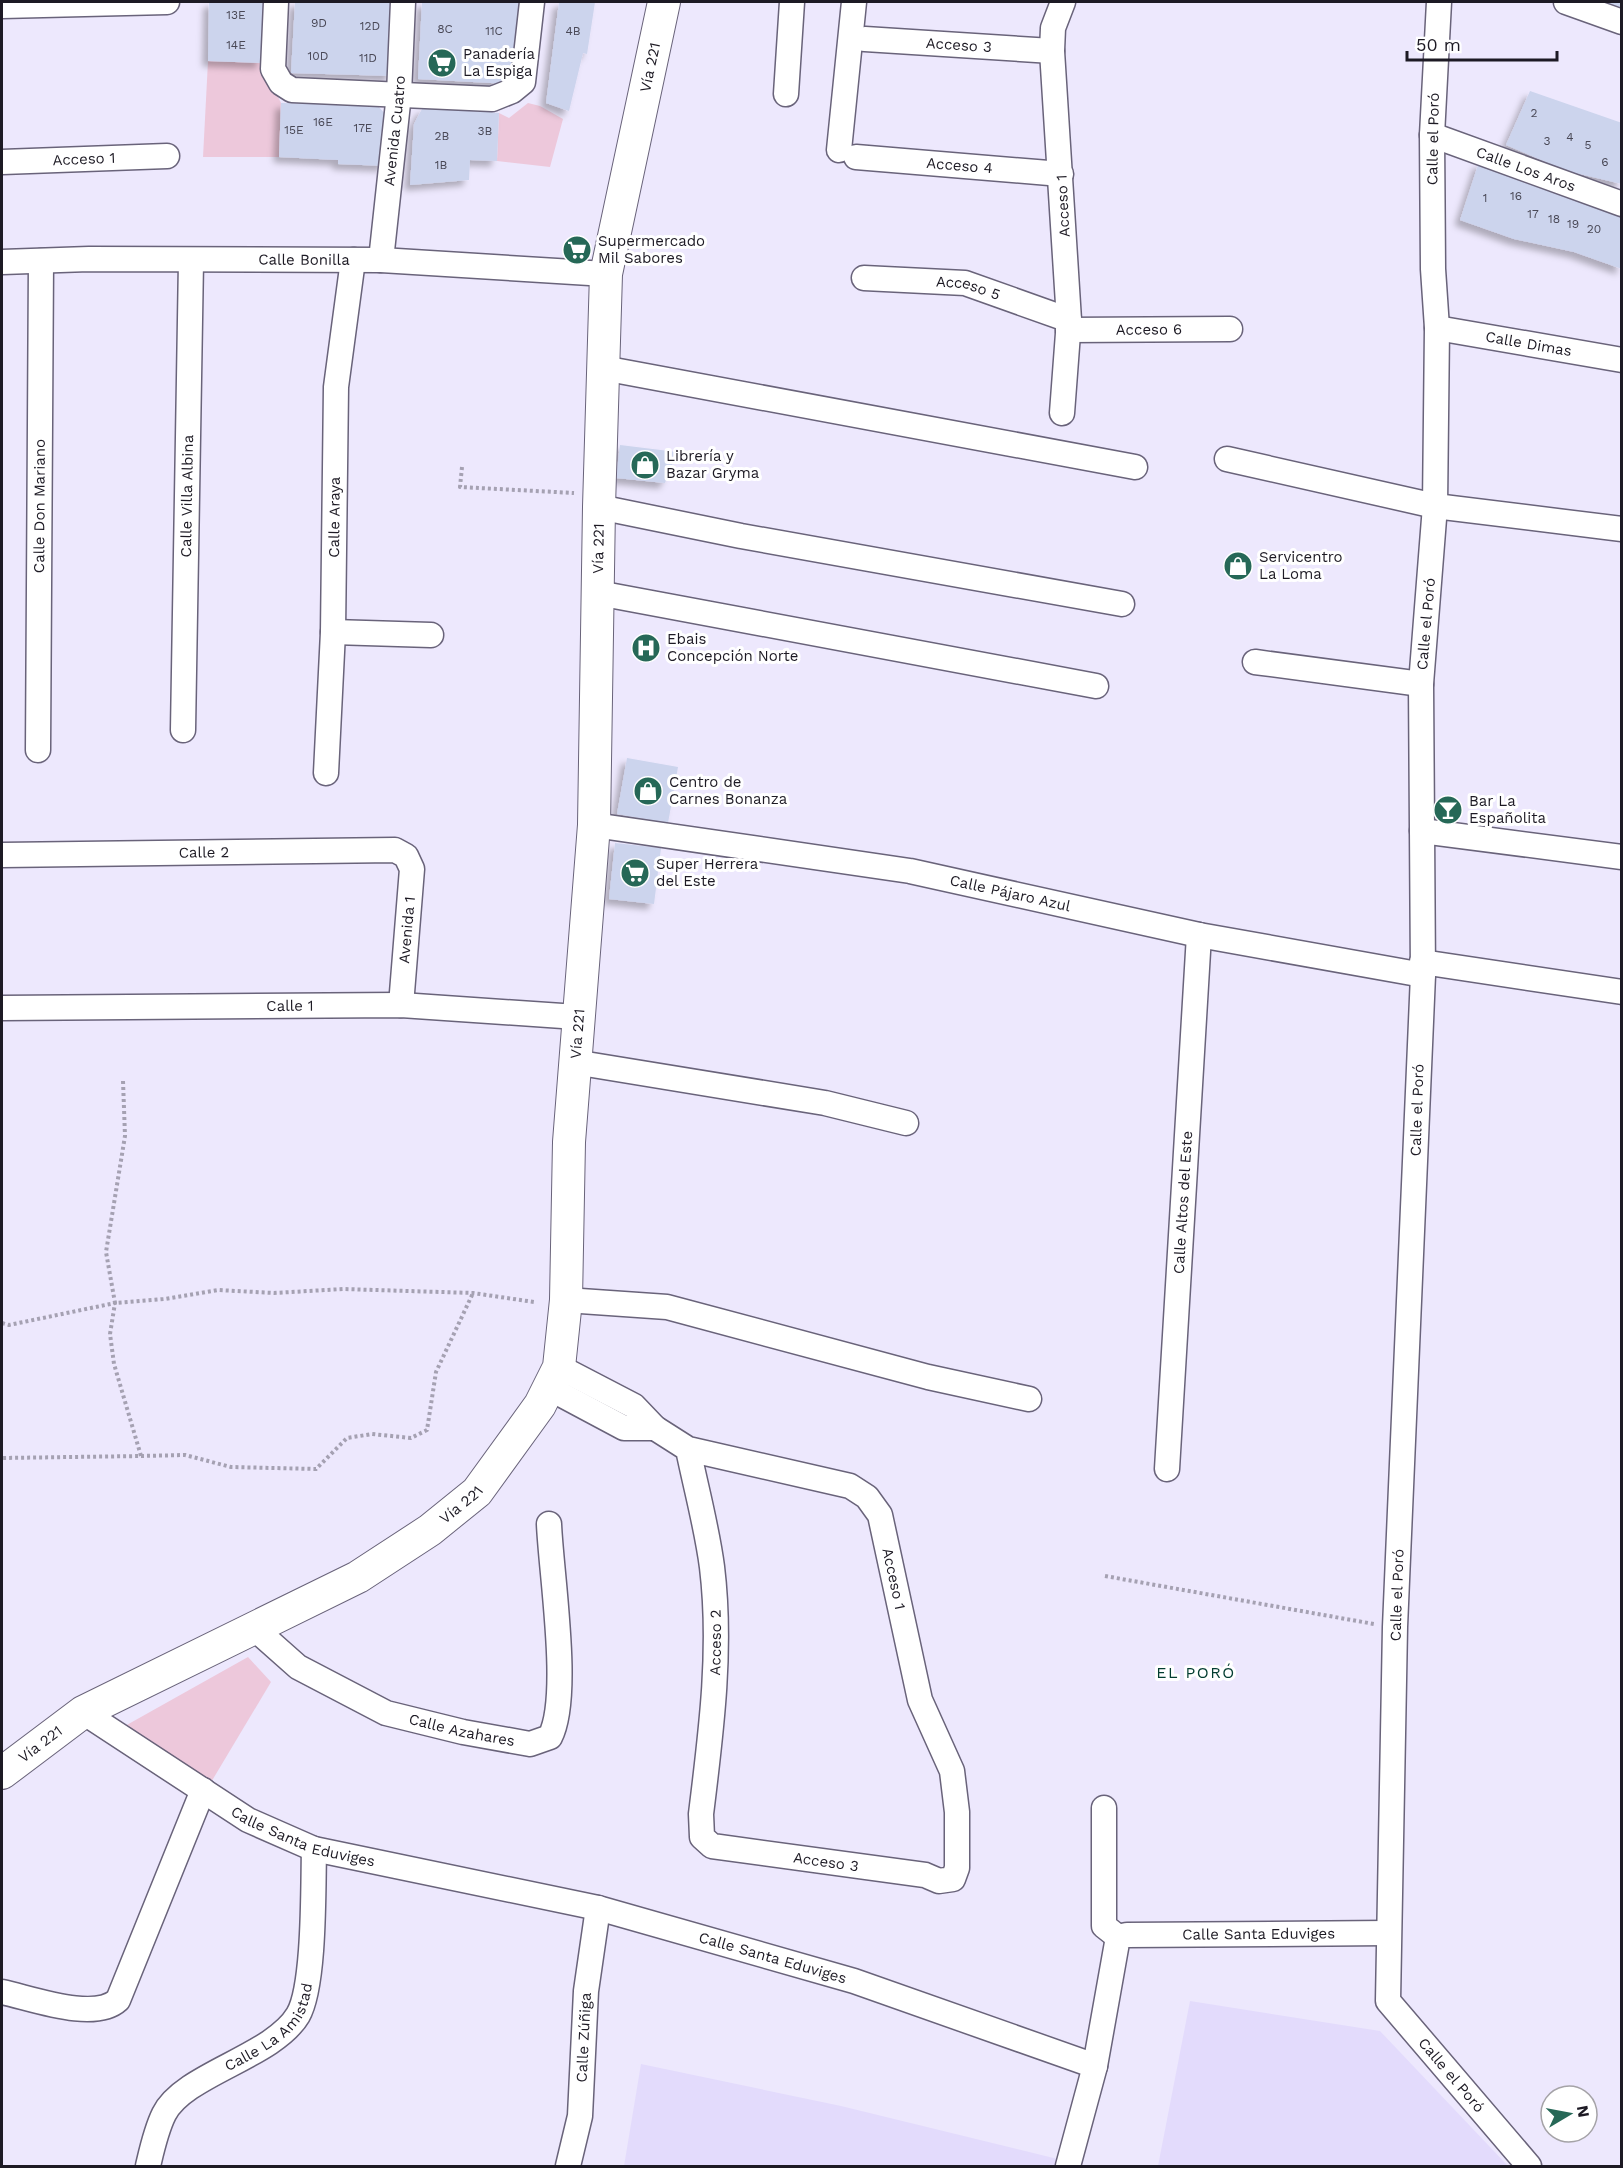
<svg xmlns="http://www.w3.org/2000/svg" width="1623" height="2168" viewBox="0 0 1623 2168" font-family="'Work Sans',sans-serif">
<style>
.built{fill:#e3dbfc}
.green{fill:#edc8db}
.building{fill:#ccd4ed;filter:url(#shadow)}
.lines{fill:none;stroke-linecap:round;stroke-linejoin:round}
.minor-casing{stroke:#69637a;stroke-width:27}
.major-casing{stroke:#69637a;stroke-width:34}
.path{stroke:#a5a1b2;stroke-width:4;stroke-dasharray:3 3;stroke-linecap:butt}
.minor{stroke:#fff;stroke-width:24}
.major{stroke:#fff;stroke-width:32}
.labels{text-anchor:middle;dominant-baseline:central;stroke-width:6;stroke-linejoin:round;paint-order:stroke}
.number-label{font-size:12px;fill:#494856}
.street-label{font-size:15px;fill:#1d1a24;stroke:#fff}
.poi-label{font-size:15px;fill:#1d1a24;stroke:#fff;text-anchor:start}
.neighbourhood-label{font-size:16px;letter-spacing:1.5px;fill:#033d31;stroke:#fff}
</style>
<defs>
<filter id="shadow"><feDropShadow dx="-5.5" dy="5.5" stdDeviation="3" flood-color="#0004"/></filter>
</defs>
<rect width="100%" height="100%" fill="#ede8fd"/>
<g class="built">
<polygon points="1190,2001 1380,2031 1508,2166 1158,2166"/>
<polygon points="641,2064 841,2106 1086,2166 624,2166"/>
</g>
<g class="green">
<polygon points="208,61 262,63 281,103 279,157 203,157"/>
<polygon points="528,103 540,106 563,119 550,167 497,161 499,113 509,118"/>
<polygon points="248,1657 271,1682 210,1784 116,1731"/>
</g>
<g class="building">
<polygon points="209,2 264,2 262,63 208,61"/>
<polygon points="295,2 394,2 392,76 291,73"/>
<polygon points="422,2 520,2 515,80 509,84 418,79"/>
<polygon points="559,2 595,2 587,54 583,53 569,111 546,103"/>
<polygon points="1595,2 1622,2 1622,11"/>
<polygon points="1530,91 1622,123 1622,184 1567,171 1506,145"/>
<polygon points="281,103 377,105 388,117 386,166 338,164 338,160 279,157"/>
<polygon points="442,107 499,113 497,161 470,160 469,180 410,185 414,124 422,109"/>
<polygon points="1479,162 1622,210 1622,269 1574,252 1514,239 1460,220"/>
<polygon points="620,445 677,452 665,483 616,478"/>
<polygon points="627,758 678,767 668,823 617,814"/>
<polygon points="615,843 661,848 654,904 609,899"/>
</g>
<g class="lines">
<g class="minor-casing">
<g id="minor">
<polyline points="276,2 273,69 281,83 292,90 492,99 512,91 523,82 532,2"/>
<path id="s1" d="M1439,2L1432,135L1433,269L1437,328L1435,506L1421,684L1423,975L1395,1627L1388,2001L1529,2166"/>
<polyline points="1566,2 1622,22"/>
<polyline points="2,6 167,2"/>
<path id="s2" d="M865,39L1052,51"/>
<polyline points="786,94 792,2"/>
<path id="s3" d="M1432,135L1622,204"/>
<polyline points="839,150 854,2"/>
<path id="s4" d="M856,157L1061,174"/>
<path id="s5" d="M2,162L167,156"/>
<path id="s6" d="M381,260L399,94L403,2"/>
<path id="s7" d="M2,262L89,259L381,260L606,274"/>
<path id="s8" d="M864,278L965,283L1069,320"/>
<path id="s9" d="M1437,328L1622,360"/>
<path id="s10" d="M1068,330L1230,329"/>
<polyline points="603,368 1135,467"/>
<polyline points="1062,413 1069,320 1052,51 1053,28 1063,2"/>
<polyline points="1227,459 1435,506 1622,529"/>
<polyline points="599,507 741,536 1122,604"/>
<polyline points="598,593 1096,686"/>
<polyline points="333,632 431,635"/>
<polyline points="1255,662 1421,684"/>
<path id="s11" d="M183,730L191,261"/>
<path id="s12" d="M38,750L41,261"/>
<path id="s13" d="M326,773L333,632L336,387L353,260"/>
<path id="s14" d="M594,825L910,871L1199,935L1423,975"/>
<polyline points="1422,831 1622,857"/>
<path id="s15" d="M2,855L395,850L406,856L412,869L401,1005"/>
<polyline points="1422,962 1622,992"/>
<path id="s16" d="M2,1008L401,1005L577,1017"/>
<polyline points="574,1062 825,1103 906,1123"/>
<polyline points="566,1300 667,1307 928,1377 1029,1399"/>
<path id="s17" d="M559,1367L634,1406L655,1428L688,1449L850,1486L867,1497L880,1515L920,1700L952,1771L957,1812V1868L953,1879L939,1881L925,1875L712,1846L702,1837L701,1814C711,1733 722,1649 712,1567C707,1528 696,1488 688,1449"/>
<polyline points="549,1388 624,1428 655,1428"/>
<path id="s18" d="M1167,1469L1199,935"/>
<path id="s19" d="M254,1628L298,1667L386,1713L463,1732L530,1744L550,1737C571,1697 551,1574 549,1524"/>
<path id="s20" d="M83,1712L248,1820L314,1849L598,1908L854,1981L1095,2066L1118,1937L1127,1935L1388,1933"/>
<polyline points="1104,1808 1104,1926 1118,1937"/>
<path d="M2,1992C31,1998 94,2022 118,2000L203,1790"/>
<path id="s21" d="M148,2166C152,2149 156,2130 164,2114C184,2074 273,2057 298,2015C315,1986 313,1886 314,1849"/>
<path id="s22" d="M568,2166L580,2116L586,1991L598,1908"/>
<polyline points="1068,2166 1095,2066"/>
</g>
</g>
<g class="major-casing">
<g id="major">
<path id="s23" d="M2,1773L83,1712L358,1577L430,1530L477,1492L540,1405L559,1367L566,1300L569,1142L594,825L599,507L606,274L664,2"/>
</g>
</g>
<g class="path">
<polyline points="462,467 460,487 574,493"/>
<polyline points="123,1081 125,1136 106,1252 115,1303 165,1299 218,1290 274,1293 343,1289 473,1293 534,1302"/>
<polyline points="2,1323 9,1325 115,1303 110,1334 114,1364 141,1456 2,1458"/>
<polyline points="141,1456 185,1455 231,1467 316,1469 347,1438 372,1434 411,1438 427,1430 436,1372 473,1293"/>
<polyline points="1105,1576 1374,1624"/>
</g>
<use href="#minor" class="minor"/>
<use href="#major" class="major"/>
</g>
<defs>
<g id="supermarket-disc" transform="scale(1.5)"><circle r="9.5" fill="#266857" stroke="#fff"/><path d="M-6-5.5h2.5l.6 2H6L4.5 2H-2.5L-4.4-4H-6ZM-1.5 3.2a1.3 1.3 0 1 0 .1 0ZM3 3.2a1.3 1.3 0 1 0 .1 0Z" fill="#fff"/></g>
<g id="shop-disc" transform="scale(1.5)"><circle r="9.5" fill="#266857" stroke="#fff"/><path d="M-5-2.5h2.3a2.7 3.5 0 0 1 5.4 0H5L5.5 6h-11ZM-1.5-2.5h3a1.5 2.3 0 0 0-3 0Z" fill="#fff"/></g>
<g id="hospital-disc" transform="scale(1.5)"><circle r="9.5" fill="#266857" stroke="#fff"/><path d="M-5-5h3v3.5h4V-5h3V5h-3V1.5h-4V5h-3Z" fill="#fff"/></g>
<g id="bar-disc" transform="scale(1.5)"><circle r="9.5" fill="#266857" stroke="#fff"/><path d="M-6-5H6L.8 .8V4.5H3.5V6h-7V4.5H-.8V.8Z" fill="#fff"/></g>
</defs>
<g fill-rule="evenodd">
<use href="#supermarket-disc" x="442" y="63"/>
<use href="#supermarket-disc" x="577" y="250"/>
<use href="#shop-disc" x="645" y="465"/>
<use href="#shop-disc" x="1238" y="566"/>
<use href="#hospital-disc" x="646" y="648"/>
<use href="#shop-disc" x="648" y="791"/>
<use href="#bar-disc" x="1448" y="810"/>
<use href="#supermarket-disc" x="635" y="873"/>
</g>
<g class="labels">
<g class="number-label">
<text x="236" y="15">13E</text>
<text x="319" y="23">9D</text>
<text x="370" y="26">12D</text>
<text x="445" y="29">8C</text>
<text x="494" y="31">11C</text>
<text x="573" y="31">4B</text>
<text x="236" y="45">14E</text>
<text x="318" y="56">10D</text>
<text x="368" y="58">11D</text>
<text x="1534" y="113">2</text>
<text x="323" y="122">16E</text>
<text x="363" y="128">17E</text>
<text x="294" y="130">15E</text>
<text x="485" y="131">3B</text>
<text x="442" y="136">2B</text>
<text x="1570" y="137">4</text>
<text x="1547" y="141">3</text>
<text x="1588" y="145">5</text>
<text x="1605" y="162">6</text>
<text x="441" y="165">1B</text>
<text x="1516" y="196">16</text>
<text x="1485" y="198">1</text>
<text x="1533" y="214">17</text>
<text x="1554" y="219">18</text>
<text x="1573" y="224">19</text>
<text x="1594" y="229">20</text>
</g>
<g class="street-label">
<text stroke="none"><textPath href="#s2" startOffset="94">Acceso 3</textPath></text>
<text stroke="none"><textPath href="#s23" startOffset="2010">Vía 221</textPath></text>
<text stroke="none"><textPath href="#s6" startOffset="130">Avenida Cuatro</textPath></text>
<text transform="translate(1433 139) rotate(-89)">Calle el Poró</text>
<text stroke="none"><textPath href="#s5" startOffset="82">Acceso 1</textPath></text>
<text stroke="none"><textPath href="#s4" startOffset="104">Acceso 4</textPath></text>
<text stroke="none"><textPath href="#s3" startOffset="100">Calle Los Aros</textPath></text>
<text transform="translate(1063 206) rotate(-93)">Acceso 1</text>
<text stroke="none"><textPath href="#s7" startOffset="302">Calle Bonilla</textPath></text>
<text stroke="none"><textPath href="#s8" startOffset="105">Acceso 5</textPath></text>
<text stroke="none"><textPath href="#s10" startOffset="81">Acceso 6</textPath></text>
<text stroke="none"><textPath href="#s9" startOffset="93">Calle Dimas</textPath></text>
<text stroke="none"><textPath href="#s11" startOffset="234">Calle Villa Albina</textPath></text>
<text stroke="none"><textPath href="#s12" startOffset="244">Calle Don Mariano</textPath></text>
<text stroke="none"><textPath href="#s13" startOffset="256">Calle Araya</textPath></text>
<text stroke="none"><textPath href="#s23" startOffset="1524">Vía 221</textPath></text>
<text transform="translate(1426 624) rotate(-85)">Calle el Poró</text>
<text stroke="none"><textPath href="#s15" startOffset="202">Calle 2</textPath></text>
<text stroke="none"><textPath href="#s14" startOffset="422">Calle Pájaro Azul</textPath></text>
<text transform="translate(407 930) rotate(-85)">Avenida 1</text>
<text stroke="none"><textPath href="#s16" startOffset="288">Calle 1</textPath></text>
<text stroke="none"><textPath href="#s23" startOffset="1038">Vía 221</textPath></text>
<text transform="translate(1417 1110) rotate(-88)">Calle el Poró</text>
<text stroke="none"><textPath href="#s18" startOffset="267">Calle Altos del Este</textPath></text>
<text stroke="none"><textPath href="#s23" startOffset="534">Vía 221</textPath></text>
<text stroke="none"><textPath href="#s17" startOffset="428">Acceso 1</textPath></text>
<text transform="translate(1397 1595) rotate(-88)">Calle el Poró</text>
<text stroke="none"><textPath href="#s17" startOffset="1192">Acceso 2</textPath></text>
<text stroke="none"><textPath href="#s19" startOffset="236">Calle Azahares</textPath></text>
<text stroke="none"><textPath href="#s23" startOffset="48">Vía 221</textPath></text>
<text stroke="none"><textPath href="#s20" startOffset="255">Calle Santa Eduviges</textPath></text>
<text transform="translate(826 1862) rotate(8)">Acceso 3</text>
<text stroke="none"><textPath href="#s20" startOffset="1353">Calle Santa Eduviges</textPath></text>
<text stroke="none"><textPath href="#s20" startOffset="741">Calle Santa Eduviges</textPath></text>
<text stroke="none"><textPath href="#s21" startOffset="195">Calle La Amistad</textPath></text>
<text stroke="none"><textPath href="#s22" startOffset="130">Calle Zúñiga</textPath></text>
<text stroke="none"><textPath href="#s1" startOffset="2098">Calle el Poró</textPath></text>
</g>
<g class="poi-label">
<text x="463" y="54">Panadería<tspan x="463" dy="17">La Espiga</tspan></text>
<text x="598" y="241">Supermercado<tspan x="598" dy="17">Mil Sabores</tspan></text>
<text x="666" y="456">Librería y<tspan x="666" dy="17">Bazar Gryma</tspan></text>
<text x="1259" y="557">Servicentro<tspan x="1259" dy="17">La Loma</tspan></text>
<text x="667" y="639">Ebais<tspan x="667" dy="17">Concepción Norte</tspan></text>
<text x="669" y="782">Centro de<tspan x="669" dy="17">Carnes Bonanza</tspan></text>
<text x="1469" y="801">Bar La<tspan x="1469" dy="17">Españolita</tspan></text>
<text x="656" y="864">Super Herrera<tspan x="656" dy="17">del Este</tspan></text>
</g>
<g class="neighbourhood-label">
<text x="1196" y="1672">EL PORÓ</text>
</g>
</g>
<rect width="1623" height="2168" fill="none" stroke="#1d1a24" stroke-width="6"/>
<g transform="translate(1569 2114) rotate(80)"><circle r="28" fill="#ffffff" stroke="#a5a3a7" stroke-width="1.5"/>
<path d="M0-4.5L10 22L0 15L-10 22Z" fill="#266857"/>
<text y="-9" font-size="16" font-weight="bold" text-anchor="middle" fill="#1d1a24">N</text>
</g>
<path d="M1407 51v9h150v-9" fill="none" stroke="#1d1a24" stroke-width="3"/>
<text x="1416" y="51" font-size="18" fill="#1d1a24" stroke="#ffffff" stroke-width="4.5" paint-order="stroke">50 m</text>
</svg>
